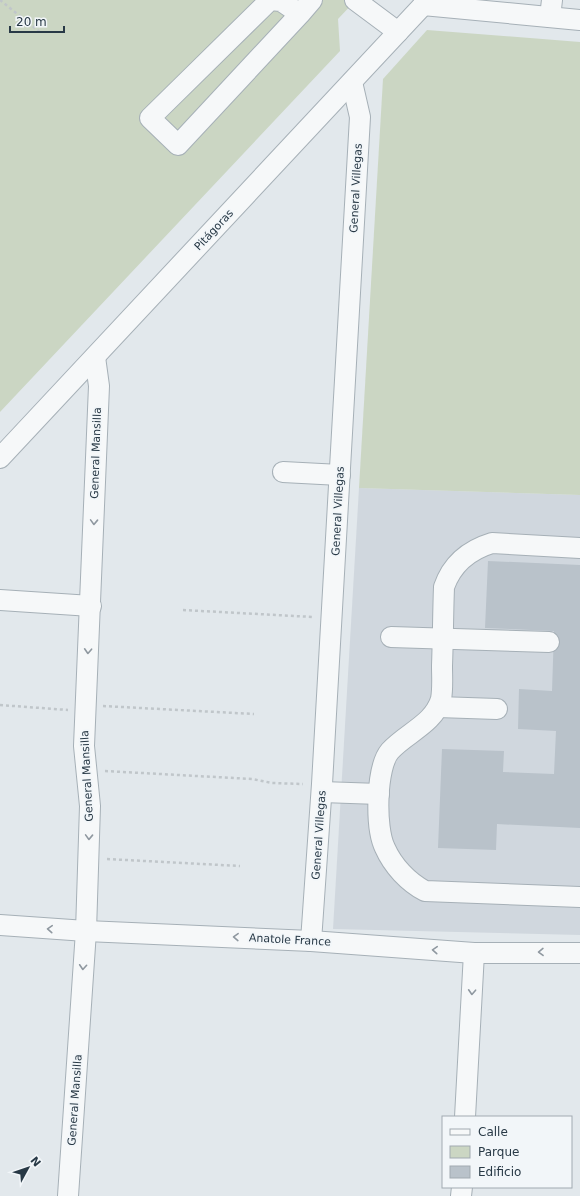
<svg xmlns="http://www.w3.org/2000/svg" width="580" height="1196" viewBox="0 0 580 1196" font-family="'DejaVu Sans',sans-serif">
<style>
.built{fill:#d0d7de}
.green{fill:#cbd6c3}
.building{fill:#b9c2ca}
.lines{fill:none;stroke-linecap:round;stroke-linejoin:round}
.minor-casing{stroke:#a6b0b7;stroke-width:22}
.path{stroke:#c0c6ca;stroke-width:2.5;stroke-dasharray:3 3;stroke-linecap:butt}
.minor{stroke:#f6f8f9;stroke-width:20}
.oneway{stroke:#8f98a0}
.labels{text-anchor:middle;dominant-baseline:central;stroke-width:3.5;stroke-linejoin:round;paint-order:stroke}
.street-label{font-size:11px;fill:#283946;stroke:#f2f6f9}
</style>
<rect width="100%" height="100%" fill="#e2e8ec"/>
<polygon class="built" points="359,488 580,495 580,935 333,929"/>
<g class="green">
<polygon points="0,0 356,0 338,19 340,51 0,412"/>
<polygon points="427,30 580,42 580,495 359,488 383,79"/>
</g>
<polygon class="building" points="488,561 580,565 580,828 497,824 496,850 438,848 442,749 504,751 503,772 554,774 556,731 518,729 519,689 552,691 554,631 485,628"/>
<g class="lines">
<g class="minor-casing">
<g id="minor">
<polyline points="355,0 398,32"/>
<polyline points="423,5 580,20"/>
<polyline points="300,14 281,1 270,0 150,118 178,145 300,14 312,0"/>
<polyline points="550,17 552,0"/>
<polyline points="0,458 428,0"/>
<polyline points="283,472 340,475"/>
<path d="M580,548L492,543C469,550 452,564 444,587C443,613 443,640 442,666C442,676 443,689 441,699C434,724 406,733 390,751C376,767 375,828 385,848C393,866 408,882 425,891L580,897"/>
<polyline points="0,600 91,606"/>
<polyline points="391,637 549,642"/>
<polyline points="438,707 497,709"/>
<polyline points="322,792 379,794"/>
<polyline points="0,925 86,931 311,941 474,953 580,953"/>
<polyline points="311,941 322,784 360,117 352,82"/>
<polyline points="465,1117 474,953"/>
<polyline points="68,1196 86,931 90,806 84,746 99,386 95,357"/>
<polyline points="461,1196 462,1187"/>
</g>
</g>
<g class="path">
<polyline points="0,0 41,33"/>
<polyline points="183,610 313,617"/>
<polyline points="0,705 68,710"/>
<polyline points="103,706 254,714"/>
<polyline points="105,771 252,779 272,783 303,784"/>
<polyline points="107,859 240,866"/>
</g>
<use href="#minor" class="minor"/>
</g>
<defs><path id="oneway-chevron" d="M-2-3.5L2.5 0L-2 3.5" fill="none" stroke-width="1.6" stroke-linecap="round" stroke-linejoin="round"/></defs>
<g class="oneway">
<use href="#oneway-chevron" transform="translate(94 522) rotate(92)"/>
<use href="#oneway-chevron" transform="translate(88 651) rotate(93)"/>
<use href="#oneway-chevron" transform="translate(89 837) rotate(92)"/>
<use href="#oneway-chevron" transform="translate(50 929) rotate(-176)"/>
<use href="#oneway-chevron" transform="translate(236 937) rotate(-178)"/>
<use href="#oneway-chevron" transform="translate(435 950) rotate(-176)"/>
<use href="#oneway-chevron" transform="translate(541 952) rotate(179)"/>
<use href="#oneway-chevron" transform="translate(83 967) rotate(94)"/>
<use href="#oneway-chevron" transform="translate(472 992) rotate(93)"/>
</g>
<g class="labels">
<g class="street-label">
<text transform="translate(356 188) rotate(-87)">General Villegas</text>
<text transform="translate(214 230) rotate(-47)">Pitágoras</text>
<text transform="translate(96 453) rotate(-88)">General Mansilla</text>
<text transform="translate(338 511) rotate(-87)">General Villegas</text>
<text transform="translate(87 776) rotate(-93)">General Mansilla</text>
<text transform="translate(319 835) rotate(-86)">General Villegas</text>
<text transform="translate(290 940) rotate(3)">Anatole France</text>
<text transform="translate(75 1100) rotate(-86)">General Mansilla</text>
</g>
</g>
<rect x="442" y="1116" width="130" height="72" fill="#f2f6f9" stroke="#a1aab1"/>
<rect x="450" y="1129" width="20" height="6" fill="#f6f8f9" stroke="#a1aab1"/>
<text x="478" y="1136" font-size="12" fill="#283946">Calle</text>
<rect x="450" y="1146" width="20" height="12" fill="#cbd6c3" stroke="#a1aab1"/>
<text x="478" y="1156" font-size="12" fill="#283946">Parque</text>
<rect x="450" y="1166" width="20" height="12" fill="#b9c2ca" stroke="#a1aab1"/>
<text x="478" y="1176" font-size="12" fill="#283946">Edificio</text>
<g transform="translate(28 1168) rotate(50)" stroke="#f2f6f9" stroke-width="3" paint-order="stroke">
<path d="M0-3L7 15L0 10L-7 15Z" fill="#283946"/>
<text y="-6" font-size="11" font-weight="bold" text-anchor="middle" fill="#283946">N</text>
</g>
<path d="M10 26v6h54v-6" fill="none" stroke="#283946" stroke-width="2"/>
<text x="16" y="26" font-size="12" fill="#283946" stroke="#f2f6f9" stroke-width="3" paint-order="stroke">20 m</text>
</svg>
